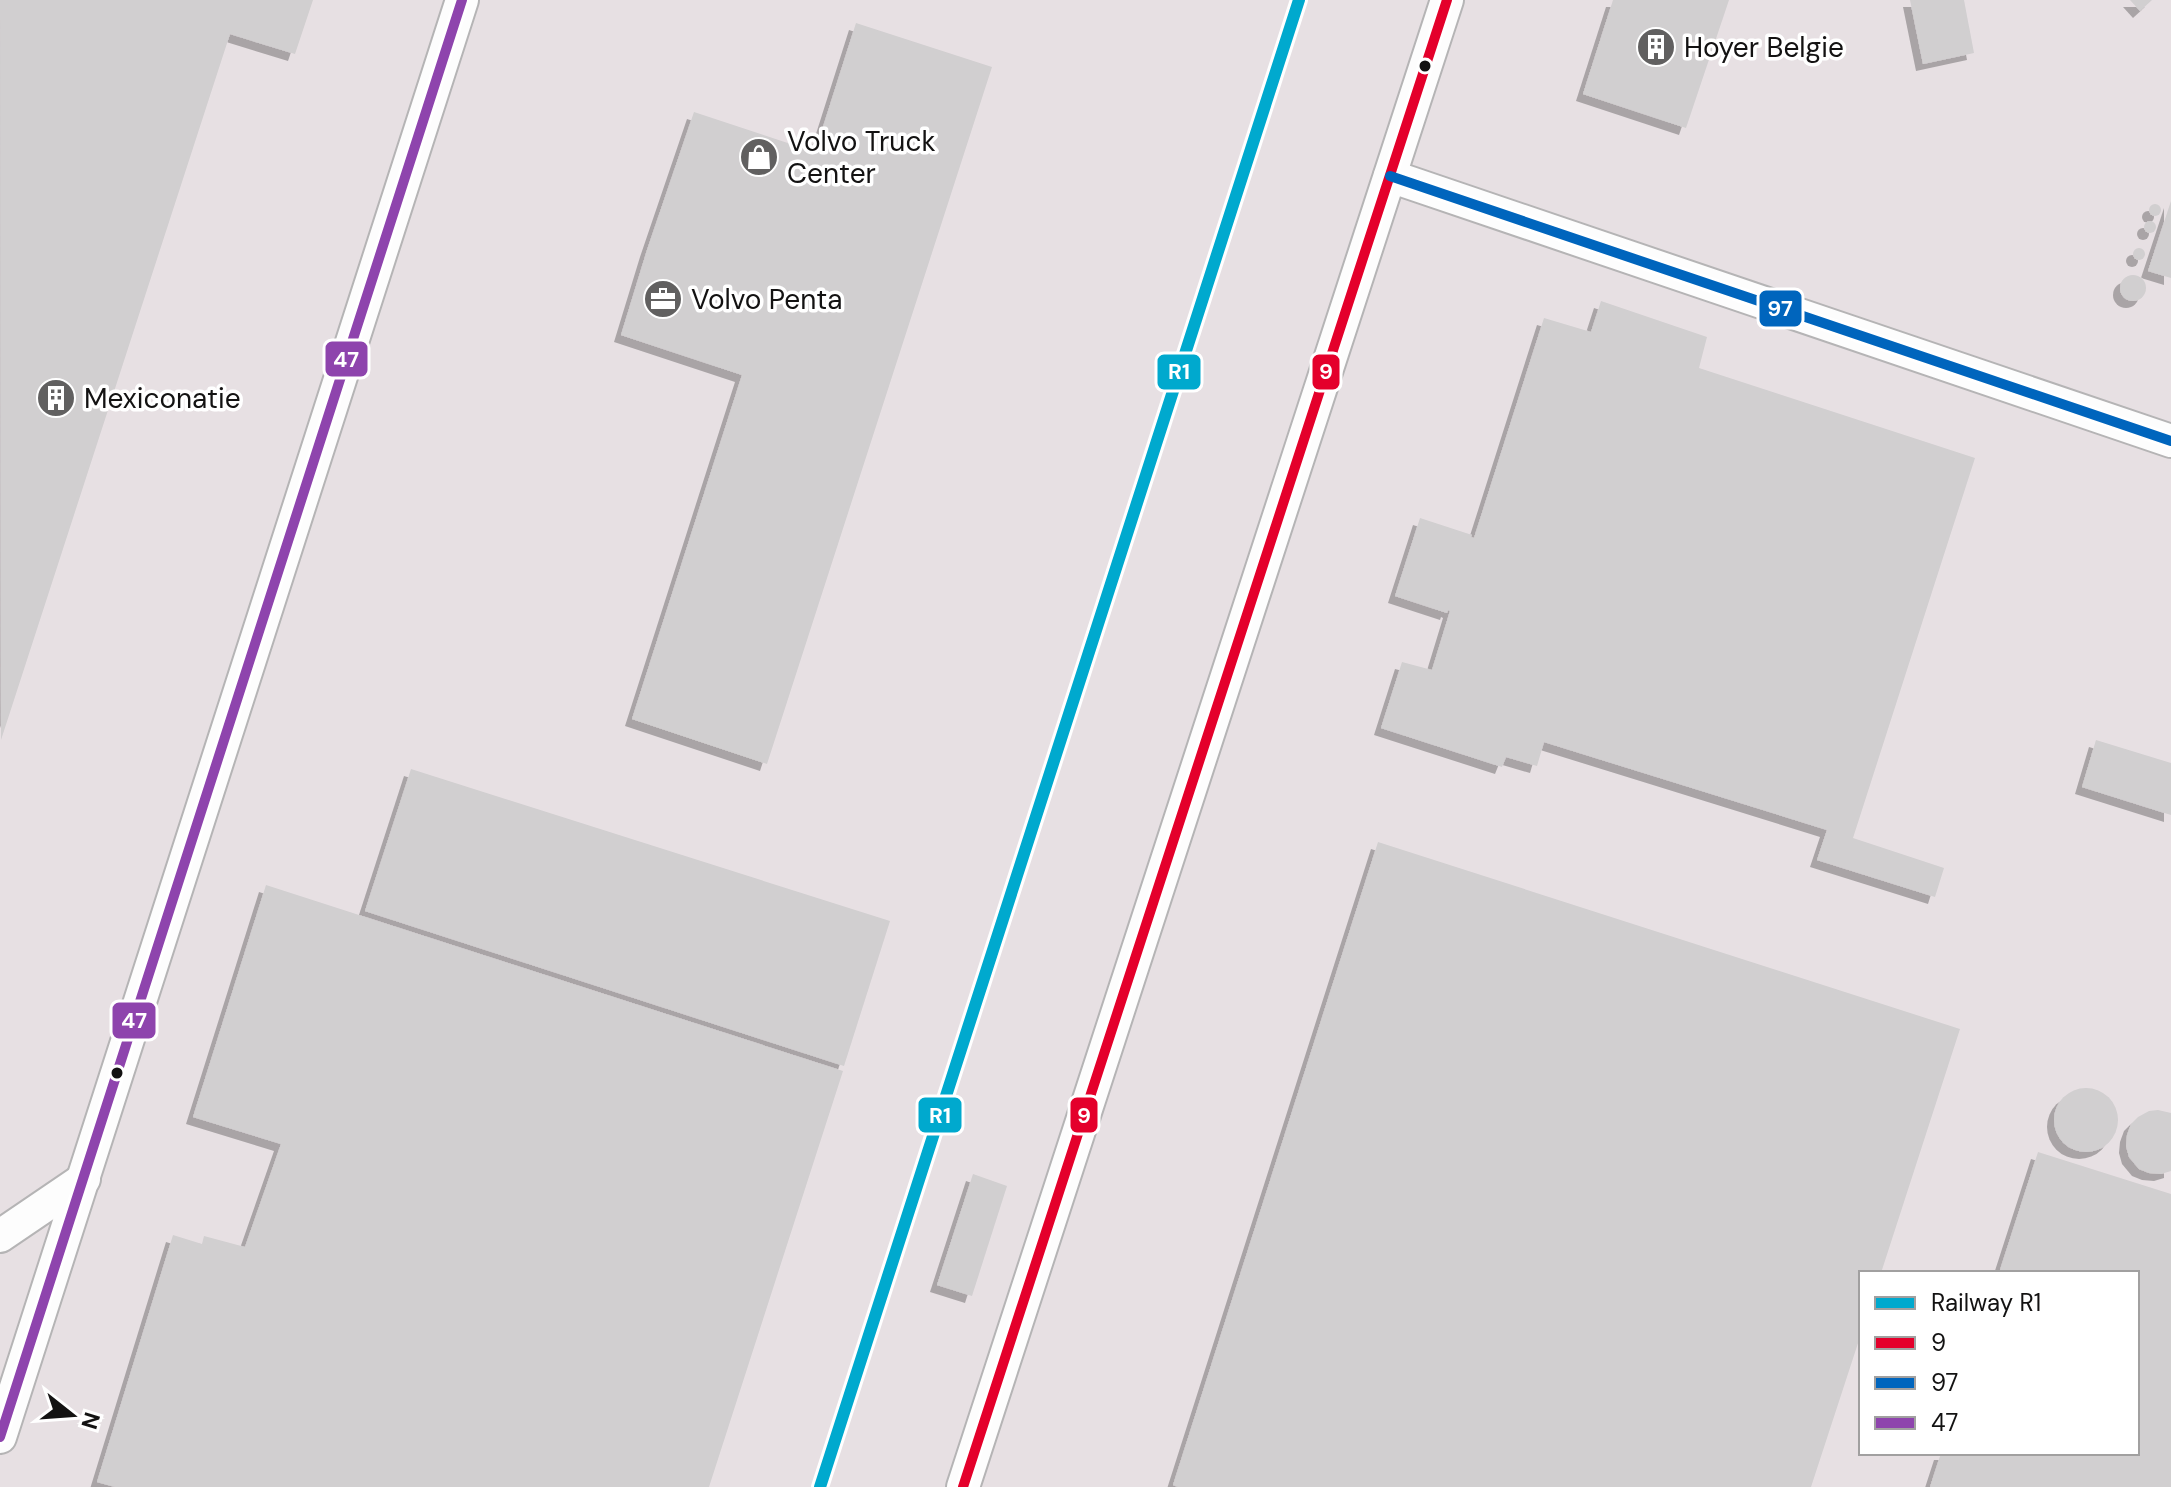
<svg xmlns="http://www.w3.org/2000/svg" width="2171" height="1487" viewBox="0 0 2171 1487" font-family="'DM Sans',sans-serif">
<style>
.built{fill:#e7e0e3;fill-rule:evenodd}
.building{fill:#d1cfd0;filter:url(#shadow)}
.lines{fill:none;stroke-linecap:round;stroke-linejoin:round}
.minor-casing{stroke:#b5b4b5;stroke-width:36}
.minor{stroke:#fdfdfd;stroke-width:32}
.bus-1-casing{stroke:#fff;stroke-width:16}
.bus-2-casing{stroke:#fff;stroke-width:16}
.bus-3-casing{stroke:#fff;stroke-width:16}
.bus-1{stroke:#e4002b;stroke-width:10}
.bus-2{stroke:#0065bd;stroke-width:10}
.bus-3{stroke:#8e44ad;stroke-width:10}
.rail-1-casing{stroke:#fff;stroke-width:18}
.rail-1{stroke:#00a9ce;stroke-width:12}
.bus-dot{fill:#131212;stroke:#fff;stroke-width:3}
.labels{text-anchor:middle;dominant-baseline:central;stroke-width:7;stroke-linejoin:round;paint-order:stroke}
.poi-label{font-size:28px;fill:#131212;stroke:#fff;text-anchor:start}
.line-badge{stroke:#fff;stroke-width:3}
.badge-label{font-size:22px;text-anchor:middle;font-weight:bold;fill:#fff}
</style>
<defs>
<filter id="shadow"><feDropShadow dx="-7" dy="7" stdDeviation="0" flood-color="#0004"/></filter>
</defs>
<rect width="100%" height="100%" fill="#f3f1f2"/>
<path class="built" d="M0,0H2171V1487H0ZM1861,1273H2137V1453H1861Z"/>
<g class="building">
<polygon points="0,0 313,0 295,54 230,34 1,740"/>
<polygon points="1613,0 1729,0 1686,128 1583,94"/>
<polygon points="1910,0 1964,0 1974,53 1923,64"/>
<polygon points="2130,0 2152,0 2140,11"/>
<polygon points="856,23 992,67 767,764 632,719 742,375 621,335 647,250 694,112 815,152"/>
<polygon points="2171,201 2171,278 2148,271"/>
<circle cx="2155" cy="210" r="6"/>
<circle cx="2150" cy="227" r="6"/>
<circle cx="2139" cy="254" r="6"/>
<circle cx="2133" cy="288" r="13"/>
<polygon points="1601,301 1707,337 1699,368 1975,458 1853,838 1944,868 1935,897 1817,860 1827,830 1544,742 1537,766 1506,757 1502,767 1381,728 1402,662 1432,670 1450,611 1448,610 1447,613 1395,596 1420,518 1472,535 1471,537 1474,538 1544,318 1591,332"/>
<polygon points="2096,740 2171,763 2171,815 2082,787"/>
<polygon points="411,769 890,921 844,1066 365,911"/>
<polygon points="1378,842 1960,1029 1881,1273 1861,1273 1861,1334 1811,1487 1178,1487 1173,1485"/>
<polygon points="266,885 843,1071 709,1487 115,1487 97,1482 173,1235 202,1244 204,1236 245,1247 281,1144 193,1117"/>
<circle cx="2086" cy="1120" r="32"/>
<polygon points="2158,1110 2171,1113 2171,1171 2161,1174 2149,1173 2139,1169 2129,1157 2126,1146 2127,1135 2131,1124 2138,1117 2149,1111"/>
<polygon points="2038,1152 2171,1194 2171,1487 1930,1487 1941,1453 2137,1453 2137,1273 1999,1273"/>
<polygon points="973,1174 1007,1186 972,1296 937,1285"/>
</g>
<g class="lines">
<g class="minor-casing">
<g id="minor">
<polyline points="1390,176 2171,441"/>
<polyline points="0,1236 84,1179"/>
<polyline points="0,1437 462,0"/>
<polyline points="963,1487 1447,0"/>
</g>
</g>
<use href="#minor" class="minor"/>
<g class="bus-1-casing">
<polyline id="bus-1" points="963,1487 1447,0"/>
</g>
<g class="bus-2-casing">
<polyline id="bus-2" points="1390,176 2171,441"/>
</g>
<g class="bus-3-casing">
<polyline id="bus-3" points="0,1437 462,0"/>
</g>
<use href="#bus-1" class="bus-1"/>
<use href="#bus-2" class="bus-2"/>
<use href="#bus-3" class="bus-3"/>
<g class="rail-1-casing">
<polyline id="rail-1" points="820,1487 1299,0"/>
</g>
<use href="#rail-1" class="rail-1"/>
</g>
<defs>
<g id="building-disc" transform="scale(2)"><circle r="9.5" fill="#616060" stroke="#fff"/><path d="M-4-6H4V6H1V3H-1V6H-4ZM-2.5-4.3h1.7v1.8h-1.7ZM.8-4.3h1.7v1.8H.8ZM-2.5-1h1.7V.8h-1.7ZM.8-1h1.7V.8H.8Z" fill="#fff"/></g>
<g id="shop-disc" transform="scale(2)"><circle r="9.5" fill="#616060" stroke="#fff"/><path d="M-5-2.5h2.3a2.7 3.5 0 0 1 5.4 0H5L5.5 6h-11ZM-1.5-2.5h3a1.5 2.3 0 0 0-3 0Z" fill="#fff"/></g>
<g id="office-disc" transform="scale(2)"><circle r="9.5" fill="#616060" stroke="#fff"/><path d="M-6-3h4V-5.5h4V-3h4V5H-6ZM-1-4.5V-3h2v-1.5ZM-6 0V1H6V0Z" fill="#fff"/></g>
</defs>
<g fill-rule="evenodd">
<use href="#building-disc" x="1656" y="47"/>
<use href="#shop-disc" x="759" y="157"/>
<use href="#office-disc" x="663" y="299"/>
<use href="#building-disc" x="56" y="398"/>
</g>
<g class="bus-dot">
<circle cx="1425" cy="66" r="7"/>
<circle cx="117" cy="1073" r="7"/>
</g>
<g class="labels">
<g class="poi-label">
<text x="1684" y="47">Hoyer Belgie</text>
<text x="787" y="141">Volvo Truck<tspan x="787" dy="32">Center</tspan></text>
<text x="691" y="299">Volvo Penta</text>
<text x="84" y="398">Mexiconatie</text>
</g>
</g>
<g class="line-badge">
<rect x="1758" y="289" width="45" height="39" rx="8" fill="#0065bd"/>
<rect x="324" y="340" width="45" height="38" rx="8" fill="#8e44ad"/>
<rect x="1156" y="353" width="46" height="38" rx="8" fill="#00a9ce"/>
<rect x="1311" y="353" width="30" height="38" rx="8" fill="#e4002b"/>
<rect x="111" y="1001" width="46" height="39" rx="8" fill="#8e44ad"/>
<rect x="917" y="1096" width="46" height="38" rx="8" fill="#00a9ce"/>
<rect x="1069" y="1096" width="30" height="38" rx="8" fill="#e4002b"/>
</g>
<g class="badge-label">
<text x="1780" y="316">97</text>
<text x="346" y="367">47</text>
<text x="1179" y="379">R1</text>
<text x="1326" y="379">9</text>
<text x="134" y="1028">47</text>
<text x="940" y="1123">R1</text>
<text x="1084" y="1123">9</text>
</g>
<rect x="1859" y="1271" width="280" height="184" fill="#ffffff" stroke="#a1a0a0" stroke-width="2"/>
<rect x="1875" y="1297" width="40" height="12" fill="#00a9ce" stroke="#a1a0a0" stroke-width="2"/>
<text x="1931" y="1311" font-size="24" fill="#131212">Railway R1</text>
<rect x="1875" y="1337" width="40" height="12" fill="#e4002b" stroke="#a1a0a0" stroke-width="2"/>
<text x="1931" y="1351" font-size="24" fill="#131212">9</text>
<rect x="1875" y="1377" width="40" height="12" fill="#0065bd" stroke="#a1a0a0" stroke-width="2"/>
<text x="1931" y="1391" font-size="24" fill="#131212">97</text>
<rect x="1875" y="1417" width="40" height="12" fill="#8e44ad" stroke="#a1a0a0" stroke-width="2"/>
<text x="1931" y="1431" font-size="24" fill="#131212">47</text>
<g transform="translate(72 1415) rotate(107)" stroke="#ffffff" stroke-width="6" paint-order="stroke">
<path d="M0-6L14 30L0 20L-14 30Z" fill="#131212"/>
<text y="-12" font-size="22" font-weight="bold" text-anchor="middle" fill="#131212">N</text>
</g>
</svg>
